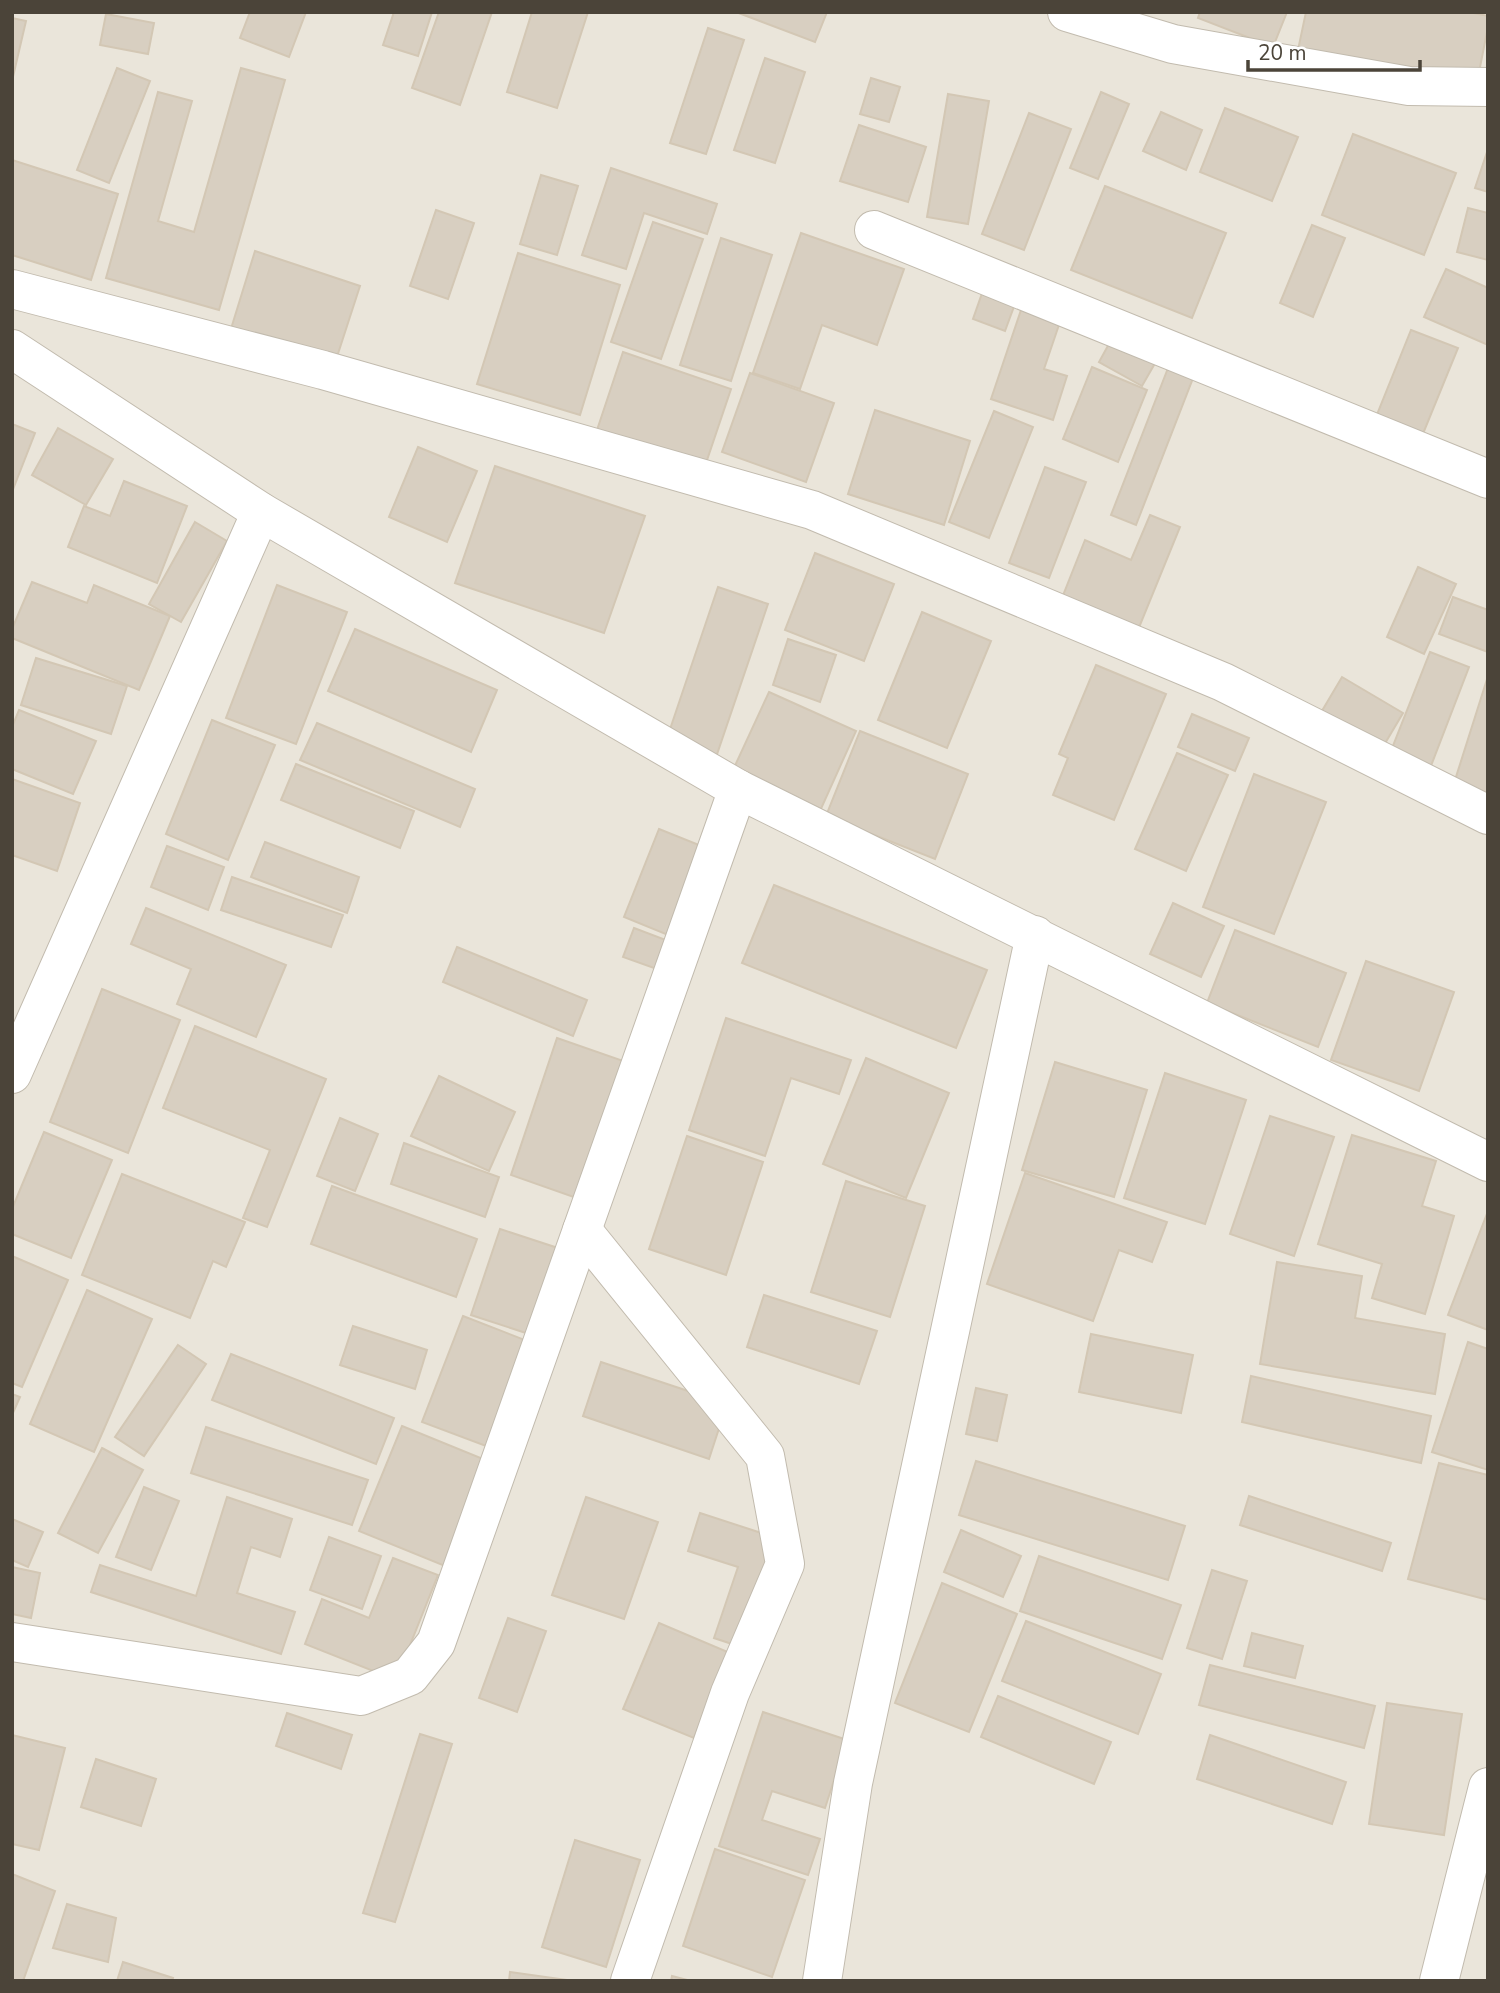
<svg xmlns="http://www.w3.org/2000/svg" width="1500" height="1993" viewBox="0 0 1500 1993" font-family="'Nunito Sans',sans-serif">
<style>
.residential{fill:#eae5da}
.building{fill:#d8cfc1;stroke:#d3c7b4;stroke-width:2}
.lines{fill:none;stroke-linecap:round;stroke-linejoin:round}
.minor-casing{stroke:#c2bbae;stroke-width:40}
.minor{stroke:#fff;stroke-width:38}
</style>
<rect width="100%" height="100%" fill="#f6f3ec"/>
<rect class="residential" x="12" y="12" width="1476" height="1969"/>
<g class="building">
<polygon points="250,12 306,12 289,57 240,38"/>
<polygon points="394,12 432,12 418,56 383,45"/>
<polygon points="439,12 492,12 460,105 412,88"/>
<polygon points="532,12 588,12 557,108 507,92"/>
<polygon points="736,12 827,12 815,42"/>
<polygon points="1200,12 1287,12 1273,47 1198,18"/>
<polygon points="1306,12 1469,12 1488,16 1488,27 1476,87 1298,50"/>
<polygon points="106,14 154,23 148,54 100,45"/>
<polygon points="12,18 26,21 12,81"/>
<polygon points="708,28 744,40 706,154 670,143"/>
<polygon points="765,58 805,72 775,163 734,150"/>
<polygon points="117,68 150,81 109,183 77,170"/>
<polygon points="241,68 285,80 219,310 106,278 158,92 192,101 158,221 194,232"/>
<polygon points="871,78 900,87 889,122 860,114"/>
<polygon points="1101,92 1129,104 1098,179 1070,168"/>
<polygon points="948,94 989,101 968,224 927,217"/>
<polygon points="1225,108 1298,137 1272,201 1200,172"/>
<polygon points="1161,112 1202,130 1186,170 1143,151"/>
<polygon points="1029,113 1071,129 1024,250 982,234"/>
<polygon points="859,125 926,147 908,202 840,181"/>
<polygon points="1353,134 1456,173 1424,255 1322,215"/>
<polygon points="1488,149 1488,192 1475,188"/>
<polygon points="12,160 118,194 91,280 12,255"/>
<polygon points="611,168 717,204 707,234 644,213 626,269 582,255"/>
<polygon points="541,175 578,186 557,255 520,244"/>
<polygon points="1105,186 1226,233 1192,318 1071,270"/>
<polygon points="1468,208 1488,213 1488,260 1457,252"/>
<polygon points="436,210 474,223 448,299 410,286"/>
<polygon points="653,222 703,239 661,359 611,342"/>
<polygon points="1312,225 1345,238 1313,317 1280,303"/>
<polygon points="801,233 904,269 877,345 822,325 800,389 753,373"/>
<polygon points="721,238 772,255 731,381 680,365"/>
<polygon points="255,251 360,286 334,366 230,332"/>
<polygon points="518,253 620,285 580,415 477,384"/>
<polygon points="1446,269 1488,288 1488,345 1424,317"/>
<polygon points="986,282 1019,293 1005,331 973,319"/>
<polygon points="1023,304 1062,316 1044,369 1067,376 1053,420 991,399"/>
<polygon points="1411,330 1458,348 1418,446 1372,427"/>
<polygon points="1115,333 1158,358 1142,386 1099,362"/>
<polygon points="623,352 731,389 705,466 597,430"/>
<polygon points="1170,363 1195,373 1136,525 1111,515"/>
<polygon points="1092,367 1147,390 1118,462 1063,439"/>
<polygon points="750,373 834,403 806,482 722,452"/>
<polygon points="875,410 970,441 944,525 848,494"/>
<polygon points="994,411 1033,427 989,538 949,522"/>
<polygon points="12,424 35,433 12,492"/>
<polygon points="58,428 113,459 86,505 32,475"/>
<polygon points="418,447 477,471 447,542 389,517"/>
<polygon points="495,466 645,516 604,633 455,583"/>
<polygon points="1045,467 1086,482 1049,578 1009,563"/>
<polygon points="124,481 187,506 157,583 68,547 84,506 110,516"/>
<polygon points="1150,515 1180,527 1138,630 1062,598 1085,540 1131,560"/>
<polygon points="195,522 227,541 181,622 149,604"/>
<polygon points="815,553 894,584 864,661 785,630"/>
<polygon points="1418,567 1456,584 1424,654 1387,637"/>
<polygon points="32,582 87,603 94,585 170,616 139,690 12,638 12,629"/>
<polygon points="277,585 347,612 296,744 226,718"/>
<polygon points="718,587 768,604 712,769 662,753"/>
<polygon points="1453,597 1488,610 1488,652 1439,634"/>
<polygon points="922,612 991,641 947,748 878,720"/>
<polygon points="355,629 497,690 471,752 328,691"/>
<polygon points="788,639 836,655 820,702 773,685"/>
<polygon points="1430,652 1469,667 1429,771 1389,756"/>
<polygon points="36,658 127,686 111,734 21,705"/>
<polygon points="1096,665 1166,694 1114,820 1053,795 1068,758 1059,754"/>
<polygon points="1488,676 1488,805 1449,799"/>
<polygon points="1342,677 1403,713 1377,757 1316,721"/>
<polygon points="769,692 856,731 820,811 733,770"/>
<polygon points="19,710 96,741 73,794 12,769 12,727"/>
<polygon points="1192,714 1249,738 1235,771 1178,747"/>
<polygon points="212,720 275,745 228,860 166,834"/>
<polygon points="317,723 475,789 460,827 300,760"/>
<polygon points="860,731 968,774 935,859 826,816"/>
<polygon points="1177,753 1228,775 1186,871 1135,849"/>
<polygon points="296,764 414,811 400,848 281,800"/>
<polygon points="1254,774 1326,802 1274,934 1203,907"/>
<polygon points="12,779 80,803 57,871 12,855"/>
<polygon points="659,829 709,849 673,937 624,917"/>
<polygon points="265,842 359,877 347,913 251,877"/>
<polygon points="167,846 224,867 208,910 151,887"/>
<polygon points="232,877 343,915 331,947 221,910"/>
<polygon points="774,885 987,970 956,1048 742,963"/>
<polygon points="1173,903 1224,926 1201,977 1150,954"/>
<polygon points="146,908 286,965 256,1037 177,1004 191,969 131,944"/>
<polygon points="634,928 679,945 668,973 623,957"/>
<polygon points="1235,930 1346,973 1318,1047 1207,1003"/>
<polygon points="457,947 587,1000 573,1036 443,982"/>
<polygon points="1366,961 1454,992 1419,1091 1331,1060"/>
<polygon points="102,989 180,1020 128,1153 50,1122"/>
<polygon points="726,1018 851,1060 839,1094 791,1078 765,1156 689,1130"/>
<polygon points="195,1026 326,1079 267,1227 243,1218 270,1150 163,1108"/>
<polygon points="557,1038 632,1064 585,1201 511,1175"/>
<polygon points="866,1058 949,1093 906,1198 823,1164"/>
<polygon points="1055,1062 1147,1090 1114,1197 1022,1170"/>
<polygon points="1165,1073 1246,1100 1205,1224 1124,1198"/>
<polygon points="439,1076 515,1112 489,1171 411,1136"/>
<polygon points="1270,1116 1334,1137 1294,1256 1230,1234"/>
<polygon points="340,1118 378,1134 355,1191 317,1176"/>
<polygon points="44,1132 112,1160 71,1258 12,1234 12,1209"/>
<polygon points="1352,1135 1436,1161 1422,1206 1454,1216 1425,1314 1372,1298 1382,1264 1318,1244"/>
<polygon points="687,1136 763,1162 726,1275 649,1249"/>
<polygon points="404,1143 499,1177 485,1217 391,1184"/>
<polygon points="1025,1173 1167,1222 1152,1262 1119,1250 1093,1321 987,1284"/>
<polygon points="122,1174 245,1222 226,1267 213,1261 190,1318 82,1275"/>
<polygon points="846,1181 925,1206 890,1317 811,1292"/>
<polygon points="332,1186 477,1239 456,1297 311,1244"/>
<polygon points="1488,1211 1488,1330 1448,1315"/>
<polygon points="500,1229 570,1252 541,1338 471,1315"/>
<polygon points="12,1256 68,1280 22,1387 12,1383"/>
<polygon points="1277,1262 1362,1276 1355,1318 1445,1334 1435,1394 1260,1364"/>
<polygon points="87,1290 152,1319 94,1452 30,1424"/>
<polygon points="764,1295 877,1331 859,1384 747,1347"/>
<polygon points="463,1316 535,1344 494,1449 422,1422"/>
<polygon points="353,1326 427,1350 415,1389 340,1365"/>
<polygon points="1091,1334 1193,1355 1181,1413 1079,1392"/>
<polygon points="1468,1342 1488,1349 1488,1470 1432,1452"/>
<polygon points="178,1345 206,1364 144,1456 115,1437"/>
<polygon points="231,1354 394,1418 376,1464 212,1400"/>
<polygon points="601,1362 727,1404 709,1459 583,1416"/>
<polygon points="1251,1376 1431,1416 1421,1463 1242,1422"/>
<polygon points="976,1388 1007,1395 997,1441 966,1434"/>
<polygon points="12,1394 20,1397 12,1415"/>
<polygon points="402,1426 488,1461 445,1566 359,1531"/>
<polygon points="206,1427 368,1480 352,1525 191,1473"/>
<polygon points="102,1448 143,1470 98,1553 58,1533"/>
<polygon points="976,1461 1185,1526 1168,1580 959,1515"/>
<polygon points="1439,1463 1488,1475 1488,1600 1408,1579"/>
<polygon points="144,1487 179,1501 151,1570 116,1557"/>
<polygon points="1249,1496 1391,1543 1382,1571 1240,1525"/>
<polygon points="227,1497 292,1519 280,1557 251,1547 237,1593 295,1612 281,1654 91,1592 100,1565 196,1596"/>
<polygon points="586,1497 658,1522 624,1619 552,1595"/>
<polygon points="700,1513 786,1541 750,1650 714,1638 738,1567 688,1551"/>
<polygon points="12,1519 43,1532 28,1567 12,1560"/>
<polygon points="961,1530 1021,1556 1003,1597 944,1572"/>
<polygon points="329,1537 381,1556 362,1609 310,1590"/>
<polygon points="1039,1556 1181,1605 1162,1659 1020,1611"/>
<polygon points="393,1558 438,1575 396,1680 305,1644 322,1599 369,1618"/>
<polygon points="12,1567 40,1573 31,1618 12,1614"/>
<polygon points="1212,1570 1247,1581 1222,1659 1187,1648"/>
<polygon points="942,1583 1017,1614 969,1732 895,1703"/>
<polygon points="508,1618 546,1631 517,1712 479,1698"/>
<polygon points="1026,1621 1161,1674 1138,1734 1002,1681"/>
<polygon points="659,1623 730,1653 694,1738 623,1709"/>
<polygon points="1252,1633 1303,1646 1295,1678 1244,1666"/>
<polygon points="1210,1665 1375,1706 1364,1748 1199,1705"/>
<polygon points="998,1696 1111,1742 1094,1784 981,1737"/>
<polygon points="1387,1703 1462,1714 1444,1835 1369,1824"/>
<polygon points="763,1712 847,1740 825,1808 772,1791 762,1820 820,1839 808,1875 719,1846"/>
<polygon points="287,1713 352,1735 341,1769 276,1746"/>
<polygon points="420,1734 452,1744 395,1922 363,1913"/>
<polygon points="12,1735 65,1748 39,1850 12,1844"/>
<polygon points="1210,1735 1346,1782 1332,1824 1197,1779"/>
<polygon points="96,1759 156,1779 141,1826 81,1807"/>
<polygon points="575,1840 640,1860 606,1967 542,1947"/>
<polygon points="715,1849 805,1880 772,1977 683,1946"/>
<polygon points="12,1874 55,1891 23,1981 12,1981"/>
<polygon points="67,1904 116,1918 108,1962 53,1948"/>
<polygon points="123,1962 173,1978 172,1981 117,1981"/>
<polygon points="510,1972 574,1981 509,1981"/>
<polygon points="672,1976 691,1981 671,1981"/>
</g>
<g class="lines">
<g class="minor-casing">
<g id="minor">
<polyline points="1067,12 1173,44 1409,86 1488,87"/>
<polyline points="874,230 1488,479"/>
<polyline points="12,289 323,370 812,510 1223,682 1488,815"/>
<polyline points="12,349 261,512 738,789 1488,1162"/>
<polyline points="12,1074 261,512"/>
<polyline points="582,1230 765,1456 785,1564 730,1693 630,1981"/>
<polyline points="12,1642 361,1696 410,1676 436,1643 738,789"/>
<polyline points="822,1981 853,1783 1035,935"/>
<polyline points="1439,1981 1488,1787"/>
</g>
</g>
<use href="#minor" class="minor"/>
</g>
<rect width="1500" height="1993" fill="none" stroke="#4b4439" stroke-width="28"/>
<path d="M1248 60v10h172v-10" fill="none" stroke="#4b4439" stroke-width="3.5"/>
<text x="1258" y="60" font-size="21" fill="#4b4439" stroke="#ffffff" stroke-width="5" paint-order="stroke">20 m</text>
</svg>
